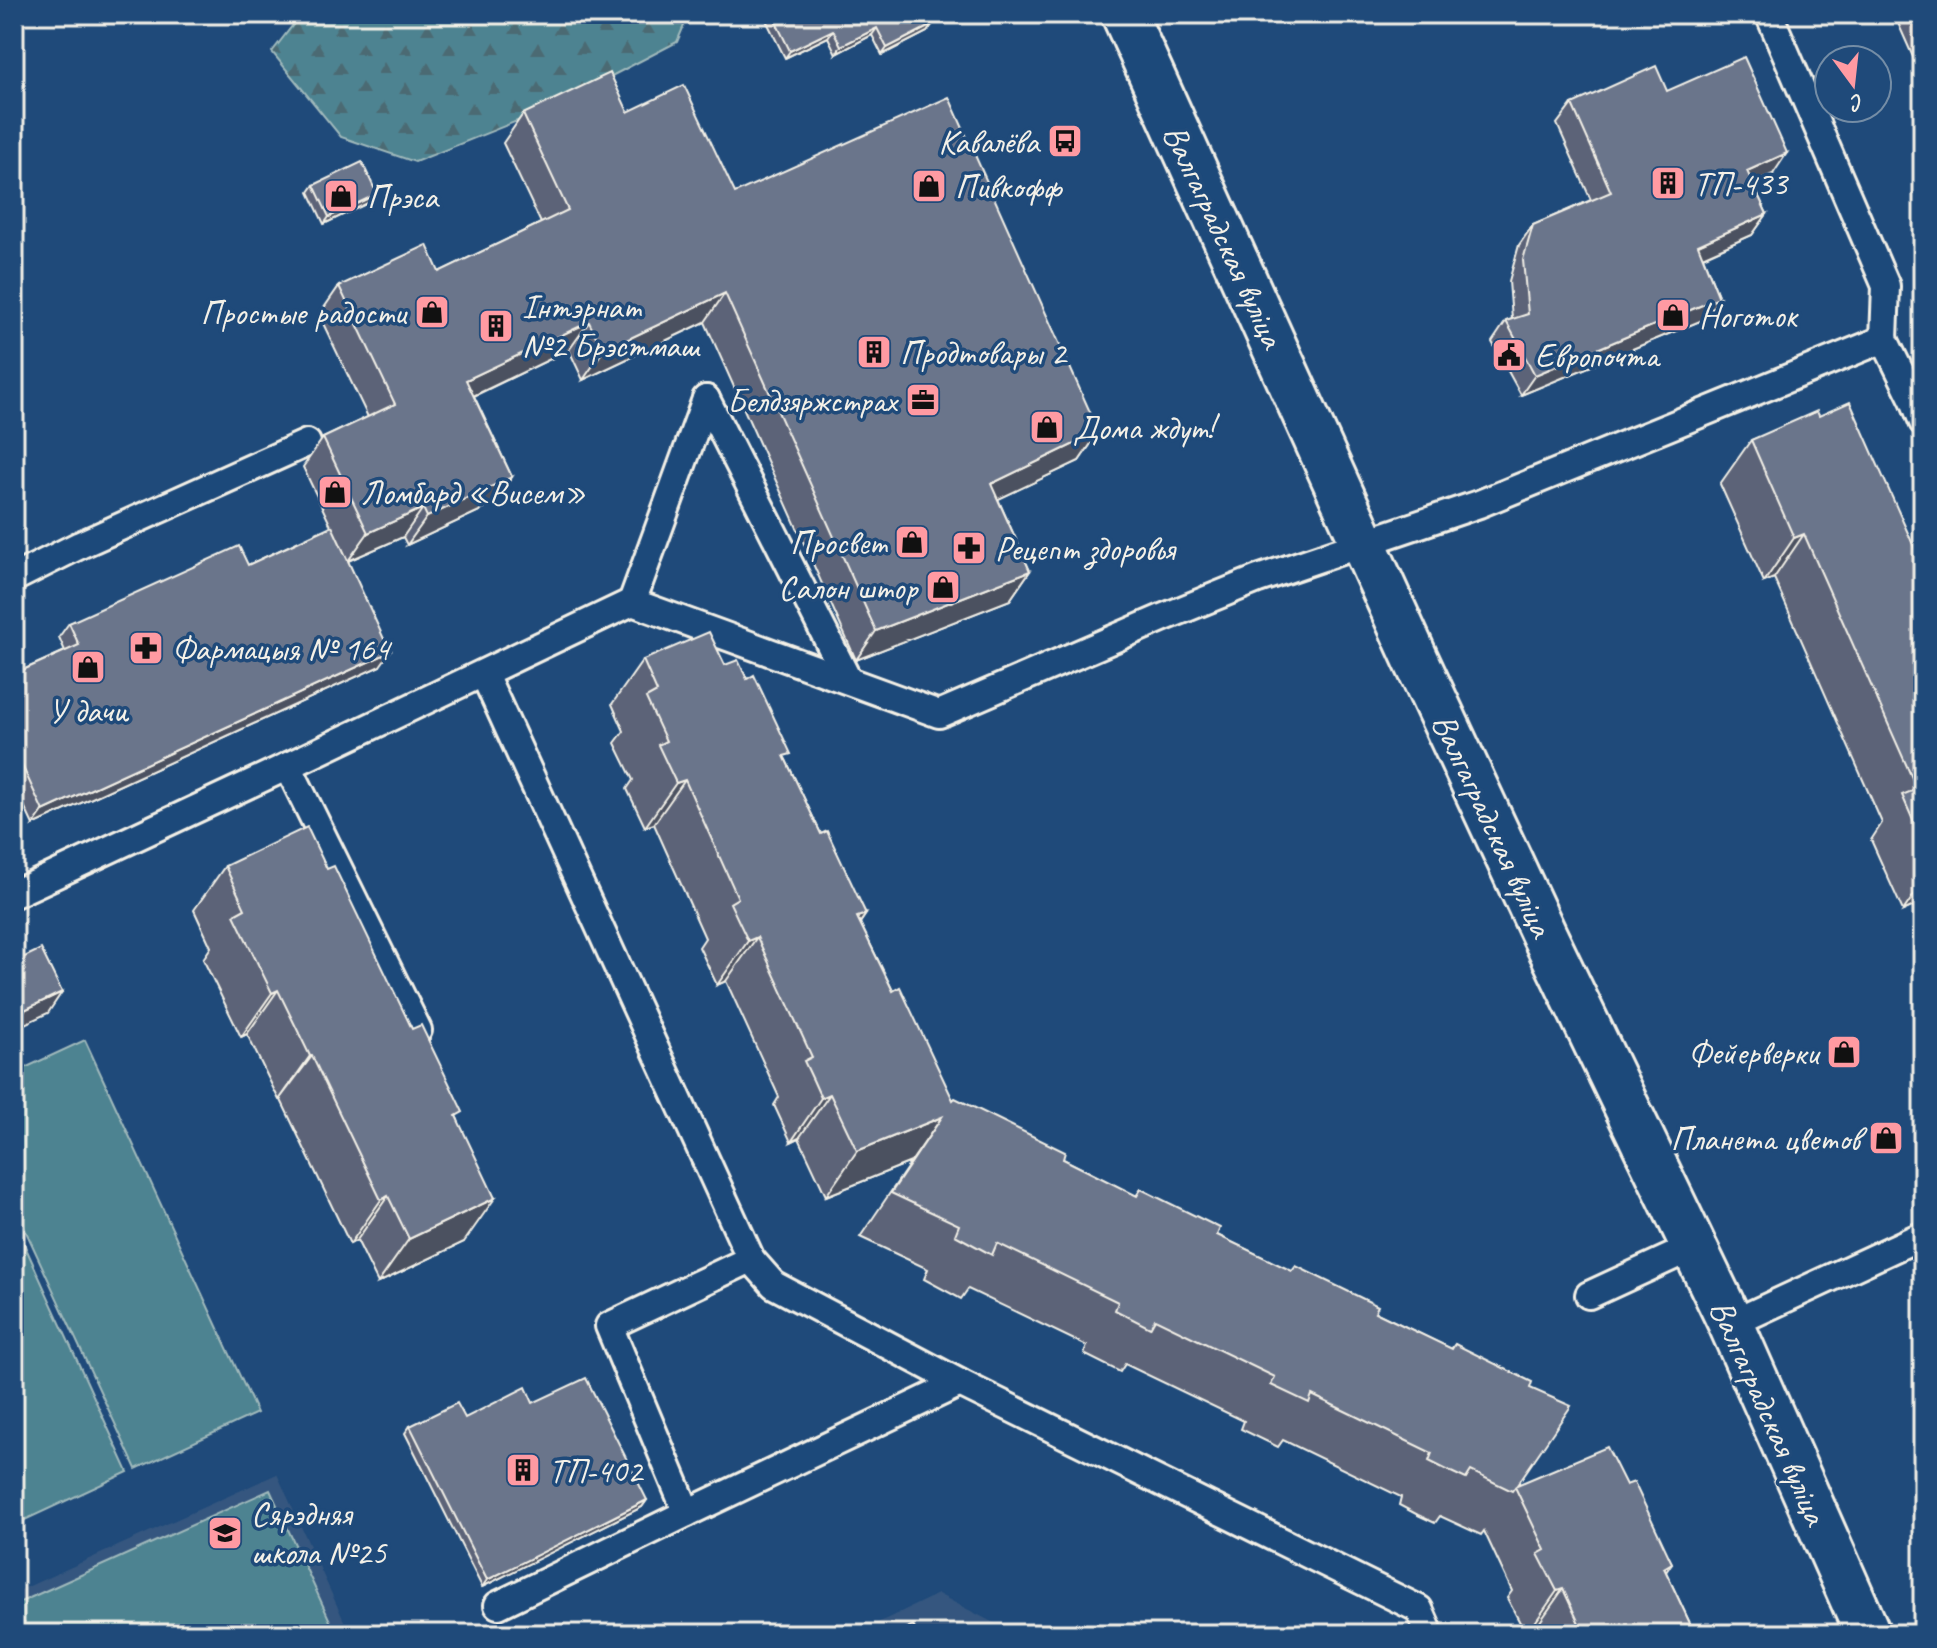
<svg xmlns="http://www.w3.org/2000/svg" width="1937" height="1648" viewBox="0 0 1937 1648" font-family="Caveat,sans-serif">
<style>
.built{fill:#36577f}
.forest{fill:url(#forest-firs);stroke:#a1babc;stroke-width:2}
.pitch{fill:#4e8391;stroke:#a1babc;stroke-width:2}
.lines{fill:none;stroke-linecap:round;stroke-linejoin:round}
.lane-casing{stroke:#f4f1e8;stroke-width:32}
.secondary-casing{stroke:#f4f1e8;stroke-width:50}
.lane{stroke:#1f4a7a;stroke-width:26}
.secondary{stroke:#1f4a7a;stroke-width:44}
.wall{fill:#5c6478;stroke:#f4f1e8;stroke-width:2}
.shaded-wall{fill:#4b5161;stroke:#f4f1e8;stroke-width:2}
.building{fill:#6b748b;stroke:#f4f1e8;stroke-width:2}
.labels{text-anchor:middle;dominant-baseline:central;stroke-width:7;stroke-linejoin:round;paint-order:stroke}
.poi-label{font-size:34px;fill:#f4f1e8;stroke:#1f4a7a;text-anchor:start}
.street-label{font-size:34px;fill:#f4f1e8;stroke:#1f4a7a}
</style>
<defs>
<pattern id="forest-firs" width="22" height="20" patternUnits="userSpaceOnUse" patternTransform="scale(2)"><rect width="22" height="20" fill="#4e8391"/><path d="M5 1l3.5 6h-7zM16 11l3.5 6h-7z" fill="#4c6b73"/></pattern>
</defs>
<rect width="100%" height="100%" fill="#1f4a7a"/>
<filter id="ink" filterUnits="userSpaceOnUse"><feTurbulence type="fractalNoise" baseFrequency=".0125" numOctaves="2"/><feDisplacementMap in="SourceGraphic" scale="16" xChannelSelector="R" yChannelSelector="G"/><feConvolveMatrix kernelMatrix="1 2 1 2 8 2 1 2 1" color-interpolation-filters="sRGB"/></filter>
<g filter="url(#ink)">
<g class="built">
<polygon points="277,1474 350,1634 14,1634 14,1593"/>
<polygon points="938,1594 1015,1634 855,1634"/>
</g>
<polygon class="forest" points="309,14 689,14 677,42 552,107 415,162 341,137 272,52 299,17"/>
<g class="pitch">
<polygon points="85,1040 257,1413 136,1469 16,1210 14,1210 14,1073"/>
<polygon points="14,1222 128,1472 14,1525"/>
<polygon points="270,1490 336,1634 14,1634 14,1605"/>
</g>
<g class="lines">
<g class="lane-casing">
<g id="lane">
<polyline points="1884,339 1914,400 1923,422"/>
<polyline points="706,399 848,680"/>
<polyline points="14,578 80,545 307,443"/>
<polyline points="632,602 706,399"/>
<polyline points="484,674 751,1259 774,1285 960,1383 1419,1609 1430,1634"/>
<polyline points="288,766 418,1030"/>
<polyline points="14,894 288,766 632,602 939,714 1162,618 1258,579 1479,504 1884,339 1886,286 1769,14"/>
<polyline points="751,1259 609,1326 687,1513 960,1383"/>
<polyline points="1589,1295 1693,1247"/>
<polyline points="1731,1324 1923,1235"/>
<polyline points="498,1605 687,1513"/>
</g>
</g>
<g class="secondary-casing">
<polyline id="secondary" points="1124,14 1416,660 1545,937 1731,1324 1868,1634"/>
</g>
<use href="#lane" class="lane"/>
<use href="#secondary" class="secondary"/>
</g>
<g class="wall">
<polygon points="765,14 927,14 932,25 927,32 882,55 872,35 836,54 828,37 785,58 764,16"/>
<polygon points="1894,14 1923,14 1923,64 1917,66"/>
<polygon points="1667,91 1773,174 1752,183 1767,214 1752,235 1703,257 1719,298 1705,319 1521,395 1492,342 1506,321 1512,319 1509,281 1519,245 1533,225 1591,200 1557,124 1572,104"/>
<polygon points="628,112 735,193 1099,432 1079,461 998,499 1030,571 1010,600 856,660 705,322 583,380 569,350 474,396 512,477 492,505 407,545 403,537 348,561 380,666 33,825 14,784 14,674 65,651 59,637 69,623 248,565 331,526 303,467 323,438 368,417 319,315 339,286 439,272 541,223 503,143 523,114"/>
<polygon points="314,185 372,201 324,224 309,192"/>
<polygon points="1819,416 1923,567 1923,914 1918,904 1903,911 1871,840 1882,823 1774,578 1764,582 1720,484 1751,440"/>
<polygon points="643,660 725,665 786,760 821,834 866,914 860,923 893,991 953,1100 1063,1159 1136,1196 1141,1189 1217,1235 1451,1349 1455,1344 1530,1388 1517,1485 1626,1485 1672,1563 1666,1572 1695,1634 1526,1634 1507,1598 1512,1591 1484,1531 1481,1535 1440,1516 1435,1523 1418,1515 1399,1505 1401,1497 1283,1440 1278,1447 1241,1429 1244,1421 1125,1364 1120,1372 1084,1354 1087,1346 968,1289 961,1299 924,1279 928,1269 860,1237 911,1162 826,1196 799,1138 791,1142 774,1105 779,1097 726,981 717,985 699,947 705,938 654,824 645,827 627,789 633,780 615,743 624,731 612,704"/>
<polygon points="225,866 327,869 412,1029 458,1120 464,1242 378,1283 357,1240 350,1244 281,1100 279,1100 247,1034 241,1037 203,959 211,947 194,910"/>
<polygon points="533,1403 647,1500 642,1507 482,1587 405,1433 410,1426 465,1418"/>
</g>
<g class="shaded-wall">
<polygon points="932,25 927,32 882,55 887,48"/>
<polygon points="877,28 872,35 836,54 841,46"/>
<polygon points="833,30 828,37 785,58 790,51"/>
<polygon points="1923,57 1923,64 1917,66"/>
<polygon points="1787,153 1773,174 1733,192 1747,171"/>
<polygon points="377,194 372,201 324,224 329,217"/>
<polygon points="1767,214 1752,235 1684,265 1698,245"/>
<polygon points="725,293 705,322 583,380 603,351"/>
<polygon points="1719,298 1705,319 1521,395 1535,375"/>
<polygon points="589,322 569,350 446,409 466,380"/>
<polygon points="1099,432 1079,461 971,512 991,484"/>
<polygon points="512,477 492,505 407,545 427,517"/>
<polygon points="423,508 403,537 348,561 368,533"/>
<polygon points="1804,534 1774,578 1764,582 1794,538"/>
<polygon points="1030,571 1010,600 856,660 876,631"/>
<polygon points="390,652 380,666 33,825 43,811"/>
<polygon points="685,780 654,824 645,827 676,783"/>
<polygon points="1923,882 1923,897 1918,904 1903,911"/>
<polygon points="866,914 835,958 857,917"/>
<polygon points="757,937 726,981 717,985 748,941"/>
<polygon points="278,990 247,1034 241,1037 272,993"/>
<polygon points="62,992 48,1013 14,1029 14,1015"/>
<polygon points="310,1056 312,1056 279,1100"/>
<polygon points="830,1094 799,1138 791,1142 821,1098"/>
<polygon points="942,1117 911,1162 826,1196 857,1151"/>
<polygon points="388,1196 357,1240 350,1244 381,1200"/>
<polygon points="495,1198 464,1242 378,1283 409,1239"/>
<polygon points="647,1500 642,1507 482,1587 487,1580"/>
<polygon points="1563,1589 1532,1633 1527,1634 1557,1591"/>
</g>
<g class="building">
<polygon points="772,14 927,14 932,25 887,48 877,28 841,46 833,30 790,51"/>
<polygon points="1744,57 1787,153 1747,171 1767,214 1698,245 1719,298 1535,375 1506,321 1528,314 1523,260 1533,225 1611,192 1572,104 1656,66 1667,91"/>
<polygon points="610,73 628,112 684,85 735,193 949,97 1099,432 991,484 1030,571 876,631 725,293 603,351 589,322 466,380 512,477 427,517 423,508 368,533 323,438 395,404 339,286 427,245 439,272 568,210 523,114"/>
<polygon points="362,162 377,194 329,217 314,185"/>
<polygon points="1850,402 1923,567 1923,843 1902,795 1917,789 1804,534 1794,538 1751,440 1817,411 1819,416"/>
<polygon points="332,526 390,652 43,811 14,748 14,674 79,645 69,623 239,546 248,565"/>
<polygon points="709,632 725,665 738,660 747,679 754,675 791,754 784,756 821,834 827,831 866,914 857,917 893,991 900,987 953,1100 955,1098 1065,1152 1063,1159 1137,1196 1141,1189 1220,1228 1217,1235 1292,1271 1296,1266 1378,1306 1375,1312 1452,1349 1455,1344 1532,1382 1530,1388 1571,1406 1517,1485 1607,1447 1626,1485 1634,1482 1672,1563 1664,1568 1695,1634 1584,1634 1563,1589 1557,1591 1538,1554 1545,1550 1515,1487 1512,1491 1471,1471 1466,1479 1449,1471 1429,1461 1432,1453 1312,1395 1309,1403 1271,1385 1275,1377 1155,1319 1150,1328 1115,1310 1118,1302 997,1243 992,1255 955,1235 959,1225 891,1193 942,1117 857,1151 830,1094 821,1098 813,1080 804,1061 812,1057 757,937 748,941 730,903 738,898 685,780 676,783 658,745 666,741 646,698 657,692 643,660"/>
<polygon points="307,827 327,869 334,866 412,1029 421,1025 463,1112 456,1116 495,1198 409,1239 388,1196 381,1200 312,1056 310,1056 278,990 272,993 234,915 245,909 225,866"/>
<polygon points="41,949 62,992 14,1015 14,962"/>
<polygon points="586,1378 647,1500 487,1580 410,1426 457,1403 465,1418 526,1387 533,1403"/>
<polygon points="913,1625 917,1634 894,1634"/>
</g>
</g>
<defs>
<g id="bus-square" transform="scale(1.8)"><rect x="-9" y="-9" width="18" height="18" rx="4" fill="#ff9aa2" stroke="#1f4a7a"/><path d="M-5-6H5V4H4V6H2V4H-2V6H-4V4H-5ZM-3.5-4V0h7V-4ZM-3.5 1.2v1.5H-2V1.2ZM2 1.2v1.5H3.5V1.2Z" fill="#111"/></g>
<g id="building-square" transform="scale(1.8)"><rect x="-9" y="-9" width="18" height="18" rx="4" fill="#ff9aa2" stroke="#1f4a7a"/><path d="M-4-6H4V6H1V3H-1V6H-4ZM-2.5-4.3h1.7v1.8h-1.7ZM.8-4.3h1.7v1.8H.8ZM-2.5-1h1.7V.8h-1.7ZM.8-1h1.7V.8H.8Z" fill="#111"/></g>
<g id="shop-square" transform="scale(1.8)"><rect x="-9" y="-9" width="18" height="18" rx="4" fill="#ff9aa2" stroke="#1f4a7a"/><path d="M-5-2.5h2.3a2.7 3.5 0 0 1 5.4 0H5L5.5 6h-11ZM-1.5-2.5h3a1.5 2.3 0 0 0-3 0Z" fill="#111"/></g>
<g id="civic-square" transform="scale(1.8)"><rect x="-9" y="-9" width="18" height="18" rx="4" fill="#ff9aa2" stroke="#1f4a7a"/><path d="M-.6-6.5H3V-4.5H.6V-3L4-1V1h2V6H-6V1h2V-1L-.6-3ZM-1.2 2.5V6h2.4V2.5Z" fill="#111"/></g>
<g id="office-square" transform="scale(1.8)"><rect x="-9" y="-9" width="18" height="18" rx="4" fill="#ff9aa2" stroke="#1f4a7a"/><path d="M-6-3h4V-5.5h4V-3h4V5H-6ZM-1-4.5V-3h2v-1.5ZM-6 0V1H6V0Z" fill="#111"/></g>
<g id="pharmacy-square" transform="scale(1.8)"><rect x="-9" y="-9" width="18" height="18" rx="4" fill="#ff9aa2" stroke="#1f4a7a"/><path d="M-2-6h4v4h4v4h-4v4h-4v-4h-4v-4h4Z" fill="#111"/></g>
<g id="school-square" transform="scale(1.8)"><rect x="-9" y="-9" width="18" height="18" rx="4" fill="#ff9aa2" stroke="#1f4a7a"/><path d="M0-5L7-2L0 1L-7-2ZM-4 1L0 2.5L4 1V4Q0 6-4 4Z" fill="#111"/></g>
</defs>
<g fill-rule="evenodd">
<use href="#bus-square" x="1065" y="141"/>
<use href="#building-square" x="1668" y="183"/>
<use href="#shop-square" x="929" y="186"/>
<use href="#shop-square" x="341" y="196"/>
<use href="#shop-square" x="432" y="312"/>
<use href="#shop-square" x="1673" y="315"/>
<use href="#building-square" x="496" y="326"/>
<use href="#building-square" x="874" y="352"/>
<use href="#civic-square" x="1509" y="355"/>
<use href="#office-square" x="923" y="400"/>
<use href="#shop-square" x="1047" y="427"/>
<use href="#shop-square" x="335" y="492"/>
<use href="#shop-square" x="912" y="542"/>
<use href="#pharmacy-square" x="969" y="548"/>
<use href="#shop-square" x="943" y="587"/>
<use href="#pharmacy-square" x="146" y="648"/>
<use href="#shop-square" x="88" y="667"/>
<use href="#shop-square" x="1844" y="1052"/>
<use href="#shop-square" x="1886" y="1138"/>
<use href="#building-square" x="523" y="1470"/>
<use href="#school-square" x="225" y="1533"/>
</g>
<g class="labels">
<g class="poi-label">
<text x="1039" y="141" text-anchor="end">Кавалёва</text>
<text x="1694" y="183">ТП-433</text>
<text x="955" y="186">Пивкофф</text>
<text x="367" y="196">Прэса</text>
<text x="522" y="306">Інтэрнат<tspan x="522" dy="39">№2 Брэстмаш</tspan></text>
<text x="406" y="312" text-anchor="end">Простые радости</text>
<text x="1699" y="315">Ноготок</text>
<text x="900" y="352">Продтовары 2</text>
<text x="1535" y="355">Европочта</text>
<text x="897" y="400" text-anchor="end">Белдзяржстрах</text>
<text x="1073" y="427">Дома ждут!</text>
<text x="361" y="492">Ломбард «Висем»</text>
<text x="886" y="542" text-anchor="end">Просвет</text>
<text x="995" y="548">Рецепт здоровья</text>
<text x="917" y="587" text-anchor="end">Салон штор</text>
<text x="172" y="648">Фармацыя № 164</text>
<text x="88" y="710" text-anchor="middle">У дачи</text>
<text x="1818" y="1052" text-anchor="end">Фейерверки</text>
<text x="1860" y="1138" text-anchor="end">Планета цветов</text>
<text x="549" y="1470">ТП-402</text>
<text x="251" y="1513">Сярэдняя<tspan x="251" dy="39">школа №25</tspan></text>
</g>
<g class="street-label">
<text transform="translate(1224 236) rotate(65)">Валгаградская вуліца</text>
<text transform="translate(1493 825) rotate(65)">Валгаградская вуліца</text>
<text transform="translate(1769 1412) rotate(66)">Валгаградская вуліца</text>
</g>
</g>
<rect width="1937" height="1648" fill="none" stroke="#1f4a7a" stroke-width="48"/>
<rect x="24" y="24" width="1889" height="1600" fill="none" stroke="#f4f1e8" stroke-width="3" filter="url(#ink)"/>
<g transform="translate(1853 84) rotate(165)"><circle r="38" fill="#1f4a7a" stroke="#748da6" stroke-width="2"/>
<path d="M0-6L14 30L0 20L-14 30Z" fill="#ff9aa2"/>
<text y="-12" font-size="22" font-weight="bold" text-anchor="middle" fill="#f4f1e8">С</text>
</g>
</svg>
